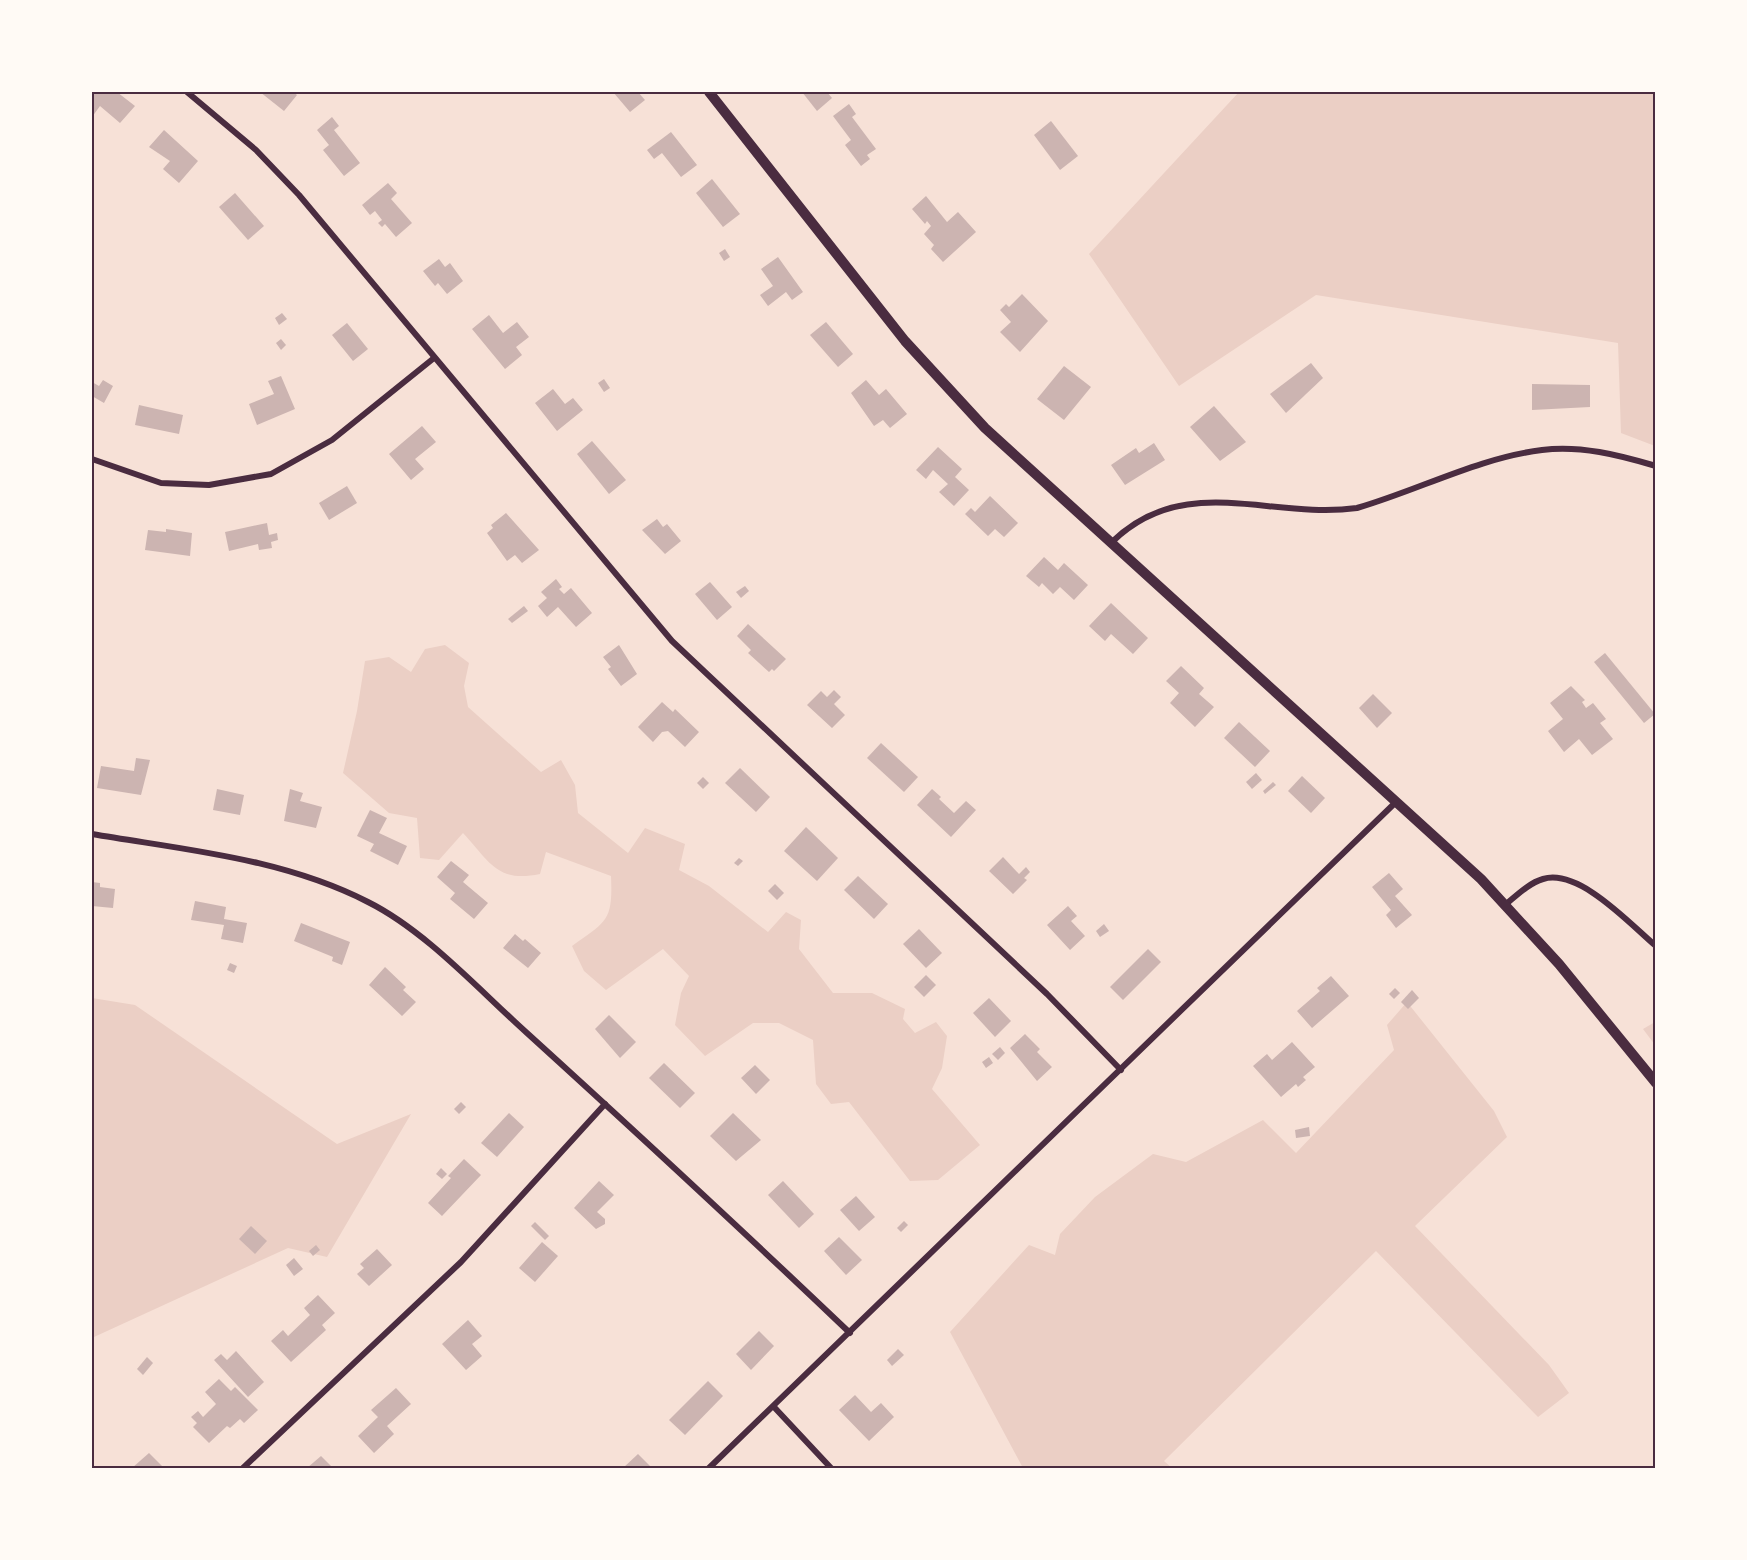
<svg xmlns="http://www.w3.org/2000/svg" width="1747" height="1560" viewBox="0 0 1747 1560" font-family="'DejaVu Sans',sans-serif">
<style>
.green{fill:#ebcfc5}
.building{fill:#ccb4b1}
.lines{fill:none;stroke-linecap:round;stroke-linejoin:round}
.minor{stroke:#4a2c40;stroke-width:6}
.secondary{stroke:#4a2c40;stroke-width:10}
.neatline{fill:none;stroke:#4a2c40;stroke-width:2}
</style>
<rect width="100%" height="100%" fill="#f7e1d7"/>
<g class="green">
<polygon points="1239,92 1655,92 1655,446 1621,433 1618,343 1316,295 1179,386 1089,254"/>
<path d="M445,645L469,663L464,686L468,707L541,772L561,760L575,785L578,813L628,853L645,828L685,844L679,870L709,886L768,932L786,912L801,920L799,949L833,993H872L905,1009L903,1019L915,1033L936,1022L947,1036L942,1068L932,1089L980,1145L938,1180L910,1181L849,1102L831,1104L816,1084L813,1040L779,1023H753L705,1056L675,1025L681,993L689,976L663,949L606,990L584,971L572,946C607,921 613,921 611,876L546,852L540,874C497,883 490,862 463,833L439,860L420,858L417,818L389,813L343,773L357,711L365,661L389,657L411,672L425,649Z"/>
<polygon points="92,998 135,1005 337,1144 411,1114 327,1257 288,1248 94,1337 92,1341"/>
<polygon points="1407,1002 1494,1111 1507,1137 1415,1226 1549,1365 1569,1393 1538,1417 1376,1251 1164,1461 1172,1468 1023,1468 950,1332 1029,1245 1055,1255 1060,1234 1095,1197 1153,1154 1186,1162 1263,1120 1296,1153 1394,1050 1387,1025"/>
<polygon points="1655,1022 1655,1045 1643,1029"/>
</g>
<g class="building">
<polygon points="92,92 117,92 135,106 120,123 100,106 92,117"/>
<polygon points="260,92 293,92 297,95 284,111"/>
<polygon points="613,92 638,92 645,100 630,112"/>
<polygon points="802,92 827,92 832,98 817,111"/>
<polygon points="849,104 856,114 852,117 876,149 867,155 870,159 861,166 845,145 851,140 833,116"/>
<polygon points="332,117 339,126 334,130 360,163 344,176 323,150 329,145 317,130"/>
<polygon points="1051,121 1078,156 1060,170 1034,135"/>
<polygon points="164,130 198,161 179,183 163,169 170,161 149,147"/>
<polygon points="671,132 697,165 681,177 662,153 654,159 647,150"/>
<polygon points="712,179 740,214 723,227 696,193"/>
<polygon points="388,183 397,193 391,199 412,223 396,237 385,224 382,227 378,223 382,220 375,211 370,215 362,205"/>
<polygon points="235,193 264,226 248,240 219,207"/>
<polygon points="926,196 947,222 958,212 976,232 943,262 931,249 934,245 924,234 931,226 927,221 925,224 912,209"/>
<polygon points="725,249 730,257 724,261 719,253"/>
<polygon points="778,257 803,292 792,300 786,292 768,306 760,295 773,286 761,269"/>
<polygon points="439,259 445,267 450,263 463,281 447,294 438,283 435,286 423,271"/>
<polygon points="1022,294 1048,321 1020,352 1000,332 1011,322 1000,310 1006,304 1009,307"/>
<polygon points="282,313 287,319 279,325 275,318"/>
<polygon points="489,315 503,333 517,322 529,337 516,347 522,355 505,369 472,329"/>
<polygon points="826,322 853,354 838,367 810,335"/>
<polygon points="347,323 368,349 353,361 332,335"/>
<polygon points="281,339 286,345 281,350 276,343"/>
<polygon points="1311,363 1323,378 1286,413 1270,394"/>
<polygon points="1064,366 1091,387 1064,420 1037,399"/>
<polygon points="281,376 295,409 257,425 249,404 274,394 268,381"/>
<polygon points="604,379 610,388 604,392 598,383"/>
<polygon points="103,380 113,386 104,403 92,396 92,382 99,386"/>
<polygon points="866,380 879,395 886,389 907,414 890,428 883,420 874,426 851,393"/>
<polygon points="1532,384 1590,385 1590,407 1532,410"/>
<polygon points="553,389 565,404 573,398 583,410 557,431 535,403"/>
<polygon points="139,405 183,415 179,434 135,425"/>
<polygon points="1214,406 1246,442 1220,461 1190,427"/>
<polygon points="422,426 436,442 415,459 424,469 411,480 389,454"/>
<polygon points="592,441 626,480 609,494 577,454"/>
<polygon points="1154,443 1165,460 1125,485 1111,465 1136,448 1139,453"/>
<polygon points="938,447 962,469 955,477 969,490 954,506 939,492 948,484 933,470 926,479 916,470"/>
<polygon points="347,486 357,503 329,520 319,503"/>
<polygon points="990,496 1018,523 1004,537 995,529 988,536 965,514 971,508 975,512"/>
<polygon points="506,513 539,550 522,563 515,555 507,561 487,533 493,528 491,525"/>
<polygon points="657,519 663,527 667,524 681,541 665,554 642,530"/>
<polygon points="267,523 269,535 277,533 278,540 271,542 272,548 259,550 258,544 229,551 225,532"/>
<polygon points="166,529 192,533 190,556 145,550 148,530 166,532"/>
<polygon points="1044,557 1058,570 1064,563 1088,585 1074,600 1060,587 1053,594 1042,583 1039,587 1026,576"/>
<polygon points="556,579 562,587 559,589 564,594 571,588 592,613 576,627 558,607 547,617 538,606 547,598 541,592"/>
<polygon points="710,582 732,607 717,620 695,594"/>
<polygon points="745,586 749,591 741,598 736,592"/>
<polygon points="1111,603 1148,638 1133,654 1111,634 1105,641 1089,626"/>
<polygon points="524,606 528,611 512,623 508,619"/>
<polygon points="748,624 786,659 774,671 772,669 769,672 748,653 751,650 737,636"/>
<polygon points="619,645 637,674 621,686 608,669 611,667 603,657"/>
<polygon points="1605,653 1655,714 1644,723 1594,662"/>
<polygon points="1181,666 1204,688 1199,694 1214,707 1195,727 1170,703 1179,693 1166,681"/>
<polygon points="1571,686 1585,700 1582,702 1586,708 1593,703 1606,719 1600,723 1613,739 1592,755 1579,739 1564,752 1548,731 1563,719 1550,703"/>
<polygon points="834,690 841,697 834,704 845,715 832,728 807,705 821,691 827,697"/>
<polygon points="1373,694 1392,713 1377,728 1359,708"/>
<polygon points="662,702 673,712 675,709 699,732 685,747 668,731 662,732 653,742 638,727"/>
<polygon points="1239,722 1270,751 1255,767 1224,738"/>
<polygon points="881,743 918,777 904,792 867,758"/>
<polygon points="136,758 150,760 141,795 97,788 101,766 134,771"/>
<polygon points="740,768 770,797 756,812 725,783"/>
<polygon points="1256,773 1262,780 1252,789 1246,782"/>
<polygon points="1302,776 1325,798 1311,813 1288,791"/>
<polygon points="703,777 709,783 703,789 697,783"/>
<polygon points="1273,782 1276,785 1265,794 1263,791"/>
<polygon points="217,789 244,795 240,815 213,810"/>
<polygon points="290,789 303,793 300,801 322,807 316,828 284,821"/>
<polygon points="932,789 941,797 939,799 954,813 966,801 976,810 951,837 917,805"/>
<polygon points="370,810 387,818 379,833 407,846 398,865 370,851 374,844 357,836"/>
<polygon points="806,827 838,858 817,881 784,851"/>
<polygon points="1003,857 1019,874 1026,867 1030,872 1024,878 1027,880 1013,894 989,871"/>
<polygon points="739,858 743,861 738,866 734,863"/>
<polygon points="451,861 469,875 463,882 488,903 474,919 450,899 455,893 437,877"/>
<polygon points="1389,873 1403,889 1395,896 1412,915 1396,928 1386,915 1391,910 1372,887"/>
<polygon points="858,876 888,904 874,919 844,890"/>
<polygon points="92,882 100,883 100,887 115,889 113,908 92,906"/>
<polygon points="775,884 784,893 777,900 768,891"/>
<polygon points="195,901 226,907 224,919 247,923 243,943 221,939 224,925 191,920"/>
<polygon points="1068,906 1077,916 1071,921 1085,936 1070,950 1047,925"/>
<polygon points="301,923 350,942 342,965 332,961 333,957 294,941"/>
<polygon points="1104,924 1109,931 1100,937 1096,931"/>
<polygon points="919,929 942,953 926,968 903,944"/>
<polygon points="515,934 523,941 525,939 541,953 528,968 503,948"/>
<polygon points="1148,949 1161,962 1123,1000 1110,987"/>
<polygon points="230,963 237,966 234,973 227,970"/>
<polygon points="385,967 406,987 403,990 416,1002 402,1016 369,985"/>
<polygon points="926,975 936,985 924,997 914,987"/>
<polygon points="1331,976 1349,996 1312,1028 1297,1011 1320,991 1317,988"/>
<polygon points="1395,988 1400,993 1394,999 1389,994"/>
<polygon points="1412,990 1419,998 1408,1009 1401,1002"/>
<polygon points="989,998 1011,1021 995,1037 973,1013"/>
<polygon points="609,1015 636,1042 620,1058 595,1029"/>
<polygon points="1025,1034 1040,1049 1037,1052 1052,1067 1037,1081 1010,1048"/>
<polygon points="1292,1042 1315,1067 1303,1077 1306,1080 1298,1087 1296,1084 1281,1097 1253,1066 1267,1054 1272,1060"/>
<polygon points="1000,1047 1005,1053 998,1060 992,1054"/>
<polygon points="989,1057 993,1063 986,1068 982,1062"/>
<polygon points="664,1063 695,1093 680,1108 649,1078"/>
<polygon points="755,1065 770,1080 756,1094 741,1078"/>
<polygon points="461,1102 466,1107 459,1114 454,1109"/>
<polygon points="509,1113 524,1127 497,1157 481,1143"/>
<polygon points="733,1113 761,1140 736,1161 710,1136"/>
<polygon points="1309,1127 1310,1136 1296,1138 1295,1130"/>
<polygon points="464,1159 481,1175 442,1216 428,1203 451,1178 448,1176"/>
<polygon points="441,1168 447,1174 442,1179 436,1174"/>
<polygon points="599,1181 614,1195 597,1212 605,1219 605,1224 596,1229 574,1208"/>
<polygon points="783,1181 814,1214 799,1228 768,1195"/>
<polygon points="856,1196 875,1217 859,1231 840,1210"/>
<polygon points="904,1221 908,1225 901,1232 897,1228"/>
<polygon points="535,1222 549,1236 545,1240 531,1226"/>
<polygon points="251,1226 267,1241 255,1254 239,1239"/>
<polygon points="839,1237 862,1260 846,1275 824,1251"/>
<polygon points="542,1242 558,1256 535,1282 519,1268"/>
<polygon points="316,1245 320,1250 313,1256 309,1251"/>
<polygon points="377,1249 392,1265 369,1286 357,1274 364,1268 360,1264"/>
<polygon points="294,1258 303,1269 294,1276 286,1265"/>
<polygon points="318,1295 335,1313 322,1325 326,1330 291,1362 271,1341 283,1330 288,1336 310,1315 304,1308"/>
<polygon points="468,1320 482,1336 472,1344 482,1356 466,1370 442,1344"/>
<polygon points="759,1331 774,1346 751,1370 736,1354"/>
<polygon points="898,1349 904,1355 892,1366 887,1360"/>
<polygon points="236,1351 264,1382 248,1397 214,1360 221,1354 227,1360"/>
<polygon points="147,1357 153,1363 143,1375 137,1369"/>
<polygon points="219,1379 231,1391 235,1387 258,1410 244,1423 240,1419 230,1428 227,1426 209,1443 193,1427 197,1423 191,1417 198,1411 203,1417 216,1404 205,1392"/>
<polygon points="708,1381 723,1396 685,1435 669,1420"/>
<polygon points="396,1388 411,1404 387,1426 394,1434 374,1453 358,1436 378,1417 371,1410"/>
<polygon points="855,1395 871,1412 881,1403 894,1417 869,1441 839,1410"/>
<polygon points="149,1453 164,1468 132,1468"/>
<polygon points="638,1454 652,1468 623,1468"/>
<polygon points="321,1456 333,1468 307,1468"/>
</g>
<g class="lines">
<g class="minor">
<polyline points="187,92 256,150 299,195 672,641 1047,994 1121,1070"/>
<polyline points="92,459 161,483 209,485 271,474 332,440 434,358"/>
<path d="M1112,542C1185,471 1269,520 1357,508C1419,490 1478,458 1542,450C1580,445 1619,455 1656,466"/>
<path d="M92,834C185,850 282,858 368,902C426,931 479,990 527,1033C636,1132 744,1232 850,1333"/>
<path d="M1505,905C1516,896 1529,883 1543,879C1579,868 1630,924 1656,946"/>
<polyline points="774,1407 831,1468"/>
<polyline points="243,1468 461,1262 605,1104"/>
<polyline points="709,1468 1396,802"/>
</g>
<polyline class="secondary" points="709,92 905,341 985,428 1481,879 1559,964 1656,1083"/>
</g>
<rect width="1747" height="1560" fill="none" stroke="#fffaf5" stroke-width="186"/>
<rect x="93" y="93" width="1561" height="1374" class="neatline"/>
</svg>
